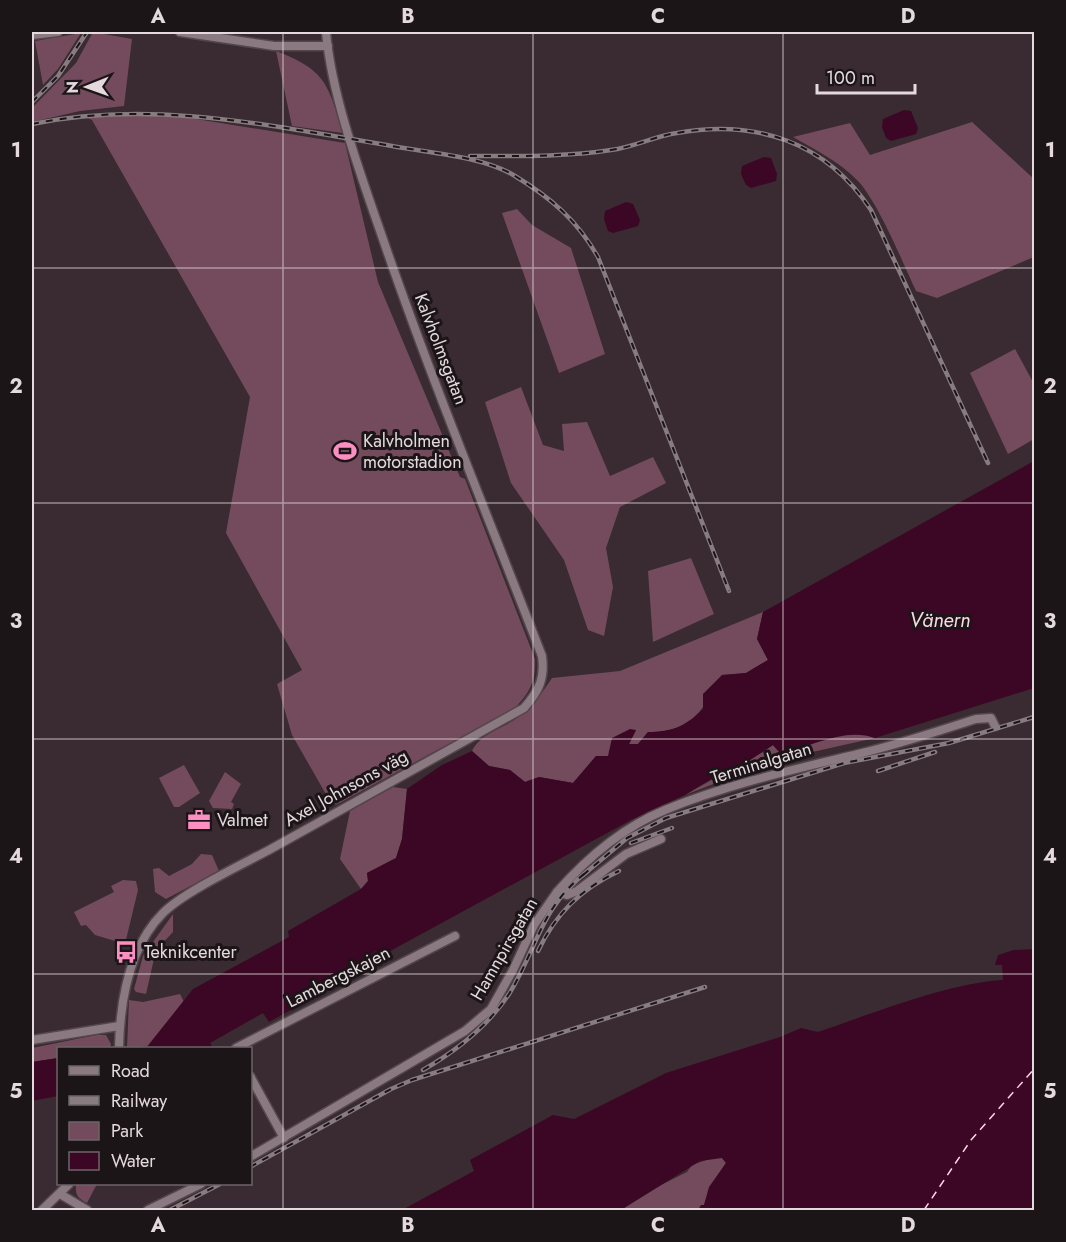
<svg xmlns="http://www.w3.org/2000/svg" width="1066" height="1242" viewBox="0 0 1066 1242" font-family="Jost,sans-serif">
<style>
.green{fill:#734b5d}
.water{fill:#3c0724}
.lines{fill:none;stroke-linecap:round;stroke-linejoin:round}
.ferry{stroke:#fdd7e6;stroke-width:1.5;stroke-dasharray:8 6;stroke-linecap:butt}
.minor-casing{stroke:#53474c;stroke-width:11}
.minor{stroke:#8a7980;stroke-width:8}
.rail-casing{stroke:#887c81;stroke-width:4.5}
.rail{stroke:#1c1518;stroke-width:2;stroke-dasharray:7;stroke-linecap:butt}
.grid{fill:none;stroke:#e4dade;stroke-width:1.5;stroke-opacity:0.55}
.labels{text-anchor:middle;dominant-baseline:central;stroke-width:6;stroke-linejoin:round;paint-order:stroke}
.street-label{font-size:18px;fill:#e4dade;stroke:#1c1518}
.poi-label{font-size:18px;fill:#e4dade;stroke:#1c1518;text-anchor:start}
.water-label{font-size:20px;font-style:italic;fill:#fdd7e6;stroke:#1c1518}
.neatline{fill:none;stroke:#e4dade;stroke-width:2}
.grid-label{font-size:20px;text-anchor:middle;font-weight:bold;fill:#e4dade}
</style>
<rect width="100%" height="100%" fill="#392b31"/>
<g class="green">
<polygon points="93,32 132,39 124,106 80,111 32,122 32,108 76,63"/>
<polygon points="81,33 58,69 43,85 35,41"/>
<path d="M276,51C326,70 328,84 343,133L292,126Z"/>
<path d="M125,114L190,118L345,143L378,282L460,477L465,479L535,659C536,681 530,692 515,708L336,805L327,796L292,735L277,684L302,670L226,533L250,397L92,120L88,118Z"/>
<path d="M972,122L1034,179V257L937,298L916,291C902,261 879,204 858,181C839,161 815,150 793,137L850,123L870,155Z"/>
<polygon points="517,209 532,225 571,248 605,354 559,373 502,213"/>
<polygon points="1015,349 1034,384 1034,439 1008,454 970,373"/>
<polygon points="521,387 543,445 564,451 562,424 587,422 610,476 653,457 666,483 620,507 606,548 613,587 604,636 588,630 564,560 511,483 485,402"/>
<polygon points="691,558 714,614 653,642 648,571"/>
<path d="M763,612L757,639L768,660L746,673L722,675C703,710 692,733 648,732L638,744H629L636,730L608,757L596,756L573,783L539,777L525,782L510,770L489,766L472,751C481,733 502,729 517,718C532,707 542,693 552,678L620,671Z"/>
<path d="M860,733L875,738L772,761L685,795C715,777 744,765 773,745L780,753L845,734Z"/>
<polygon points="184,765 200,793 179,807 174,807 159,778"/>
<polygon points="225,772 241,784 231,802 234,804 232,809 213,808 209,801"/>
<polygon points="393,787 407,789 402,839 396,858 367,873 368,881 361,889 340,859 350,811"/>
<polygon points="201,854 212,855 219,871 166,899 155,892 153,869 159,868 169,876 192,864"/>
<polygon points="123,880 136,881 138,890 125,944 95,935 86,925 81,926 74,912 114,892 111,886"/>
<polygon points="173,914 173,932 156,950 146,994 136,992 134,989 143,956"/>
<polygon points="180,994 184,1002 150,1046 127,1048 129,1000 143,1002"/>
<polygon points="96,1035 106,1035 111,1044 110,1048 58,1048 58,1058 32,1062 32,1048"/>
<polygon points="715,1157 722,1158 726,1163 710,1187 704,1205 698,1210 621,1210 647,1192 687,1172 692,1165"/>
<path d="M76,1184H97L87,1203C77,1198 75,1194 76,1184Z"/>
</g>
<g class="water">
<polygon points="904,110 911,111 918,128 916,134 891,141 886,138 882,127 883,119"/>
<polygon points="764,157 771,158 777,174 776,181 751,188 746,185 741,174 742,166"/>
<polygon points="626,202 633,204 640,220 638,226 613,233 608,231 604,219 605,211"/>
<path d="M1034,461V688L875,738C844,727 812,747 780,753L773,745L735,770H726L685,795L631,820L381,956L376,951L362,959L367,969L316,995L311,986L295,995L300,1005L269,1022L263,1013L210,1043L213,1048H146L193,989L289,937L288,931L361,889L368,881L367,873L396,858L402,839L407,789L442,765L472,751L489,766L510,770L525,782L539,777L573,783L596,756H608L612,738L630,729L636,730L629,744H638L648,732C672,732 686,726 703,709V694L722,675L746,673L768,660L757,639L763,612Z"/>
<path d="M1034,949V1210H698L701,1205H704L709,1187L726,1163L722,1158L700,1161L621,1210H402L474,1171L470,1160L553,1115L574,1119L666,1073L780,1037L801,1028L818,1032C871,1014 948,983 1003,980L1002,965H995L998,955L1014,950Z"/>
<polygon points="58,1058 58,1096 32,1101 32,1062"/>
</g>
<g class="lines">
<polyline class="ferry" points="924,1210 971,1140 1034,1069"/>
<g class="minor-casing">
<g id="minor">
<polyline points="180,32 274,46 328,46"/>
<polyline points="32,35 58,32"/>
<path d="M557,892C586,859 624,827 665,810C728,784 796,769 862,753C900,744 938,731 976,719L991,718L995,726"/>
<polyline points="32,1040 119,1026"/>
<path d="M119,1048C120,1002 129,947 163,913C184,892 241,865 269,850C354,802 439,755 524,708C539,691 545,679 542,656C489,519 433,384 385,245C363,181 332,99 326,32"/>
<polyline points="236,1048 455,936"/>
<polyline points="250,1076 284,1138"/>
<polyline points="250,1157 465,1031 491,1009 513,970 534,925 557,892 567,895 577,891 626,854 661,839"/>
<polyline points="60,1194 87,1210"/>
<polyline points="42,1210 69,1184"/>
<polyline points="148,1210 201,1184"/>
</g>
</g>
<use href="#minor" class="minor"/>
<g class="rail-casing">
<g id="rail">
<polyline points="32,102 58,76 87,32"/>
<path d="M32,124C153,99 272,126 392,146C429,153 483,156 515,176C551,198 577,220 598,257L729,591"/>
<path d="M470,156C517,156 565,157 611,150C634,147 655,136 677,133C757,119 826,142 871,210L988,463"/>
<polyline points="878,771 935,752"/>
<polyline points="631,843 672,828"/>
<polyline points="583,875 627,838 666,818 844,763 949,743 1034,717"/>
<path d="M538,951C556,913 581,889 619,871"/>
<path d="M423,1070C456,1051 488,1026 509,994C538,947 540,907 588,871"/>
<polyline points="250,1167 391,1089 412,1080 705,987"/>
<polyline points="170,1210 220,1184"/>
</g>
</g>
<use href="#rail" class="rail"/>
</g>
<path class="grid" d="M283,32V1210M533,32V1210M783,32V1210M32,268H1034M32,503H1034M32,739H1034M32,974H1034"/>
<defs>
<g id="stadium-bare" transform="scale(1.8)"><path d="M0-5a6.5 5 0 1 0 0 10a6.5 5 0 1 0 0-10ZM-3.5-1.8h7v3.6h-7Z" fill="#fc8fc2" stroke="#1c1518" stroke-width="2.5" paint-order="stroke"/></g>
<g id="office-bare" transform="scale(1.8)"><path d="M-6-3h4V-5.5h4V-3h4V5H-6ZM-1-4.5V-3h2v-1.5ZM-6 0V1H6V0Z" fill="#fc8fc2" stroke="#1c1518" stroke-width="2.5" paint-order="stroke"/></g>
<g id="bus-bare" transform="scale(1.8)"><path d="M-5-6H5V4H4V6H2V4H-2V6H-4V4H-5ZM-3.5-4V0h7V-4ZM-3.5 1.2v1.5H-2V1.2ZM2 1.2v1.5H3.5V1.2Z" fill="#fc8fc2" stroke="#1c1518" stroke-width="2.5" paint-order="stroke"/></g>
</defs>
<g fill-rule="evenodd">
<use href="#stadium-bare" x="345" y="451"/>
<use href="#office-bare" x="199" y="820"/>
<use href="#bus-bare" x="126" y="952"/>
</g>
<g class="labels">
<g class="street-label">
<text transform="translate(441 349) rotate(69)">Kalvholmsgatan</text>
<text transform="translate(761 763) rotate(-17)">Terminalgatan</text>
<text transform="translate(346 788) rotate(-29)">Axel Johnsons väg</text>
<text transform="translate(504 949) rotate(-60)">Hamnpirsgatan</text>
<text transform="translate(338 977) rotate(-27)">Lambergskajen</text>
</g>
<g class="poi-label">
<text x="363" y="441">Kalvholmen<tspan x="363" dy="21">motorstadion</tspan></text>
<text x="217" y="820">Valmet</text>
<text x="144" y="952">Teknikcenter</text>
</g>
<g class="water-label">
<text x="940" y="620">Vänern</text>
</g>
</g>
<rect width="1066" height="1242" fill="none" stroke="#1c1518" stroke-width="66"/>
<rect x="57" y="1047" width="195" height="138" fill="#1c1518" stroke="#6c6467" stroke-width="1.5"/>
<rect x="69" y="1066" width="30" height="9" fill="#8a7980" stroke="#6c6467" stroke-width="1.5"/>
<text x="111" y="1077" font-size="18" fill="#e4dade">Road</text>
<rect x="69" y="1096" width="30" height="9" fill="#887c81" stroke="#6c6467" stroke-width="1.5"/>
<text x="111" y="1107" font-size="18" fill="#e4dade">Railway</text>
<rect x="69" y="1122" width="30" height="18" fill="#734b5d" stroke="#6c6467" stroke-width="1.5"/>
<text x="111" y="1137" font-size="18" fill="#e4dade">Park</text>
<rect x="69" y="1152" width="30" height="18" fill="#3c0724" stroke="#6c6467" stroke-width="1.5"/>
<text x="111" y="1167" font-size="18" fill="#e4dade">Water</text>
<g transform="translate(87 87) rotate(269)" stroke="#1c1518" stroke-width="4.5" paint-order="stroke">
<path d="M0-4.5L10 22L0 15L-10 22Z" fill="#e4dade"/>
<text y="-9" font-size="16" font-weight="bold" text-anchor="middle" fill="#e4dade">N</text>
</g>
<path d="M817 84v9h98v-9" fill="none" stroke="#e4dade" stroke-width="3"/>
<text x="826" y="84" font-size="18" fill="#e4dade" stroke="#1c1518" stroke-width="4.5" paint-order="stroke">100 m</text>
<rect x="33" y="33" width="1000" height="1176" class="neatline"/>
<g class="grid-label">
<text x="158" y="23">A</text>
<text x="408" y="23">B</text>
<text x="658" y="23">C</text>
<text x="908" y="23">D</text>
<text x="16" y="157">1</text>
<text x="1050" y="157">1</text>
<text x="16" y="393">2</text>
<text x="1050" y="393">2</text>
<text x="16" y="628">3</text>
<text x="1050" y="628">3</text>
<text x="16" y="863">4</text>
<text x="1050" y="863">4</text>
<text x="16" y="1098">5</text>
<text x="1050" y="1098">5</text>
<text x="158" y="1232">A</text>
<text x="408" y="1232">B</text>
<text x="658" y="1232">C</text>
<text x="908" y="1232">D</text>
</g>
</svg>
